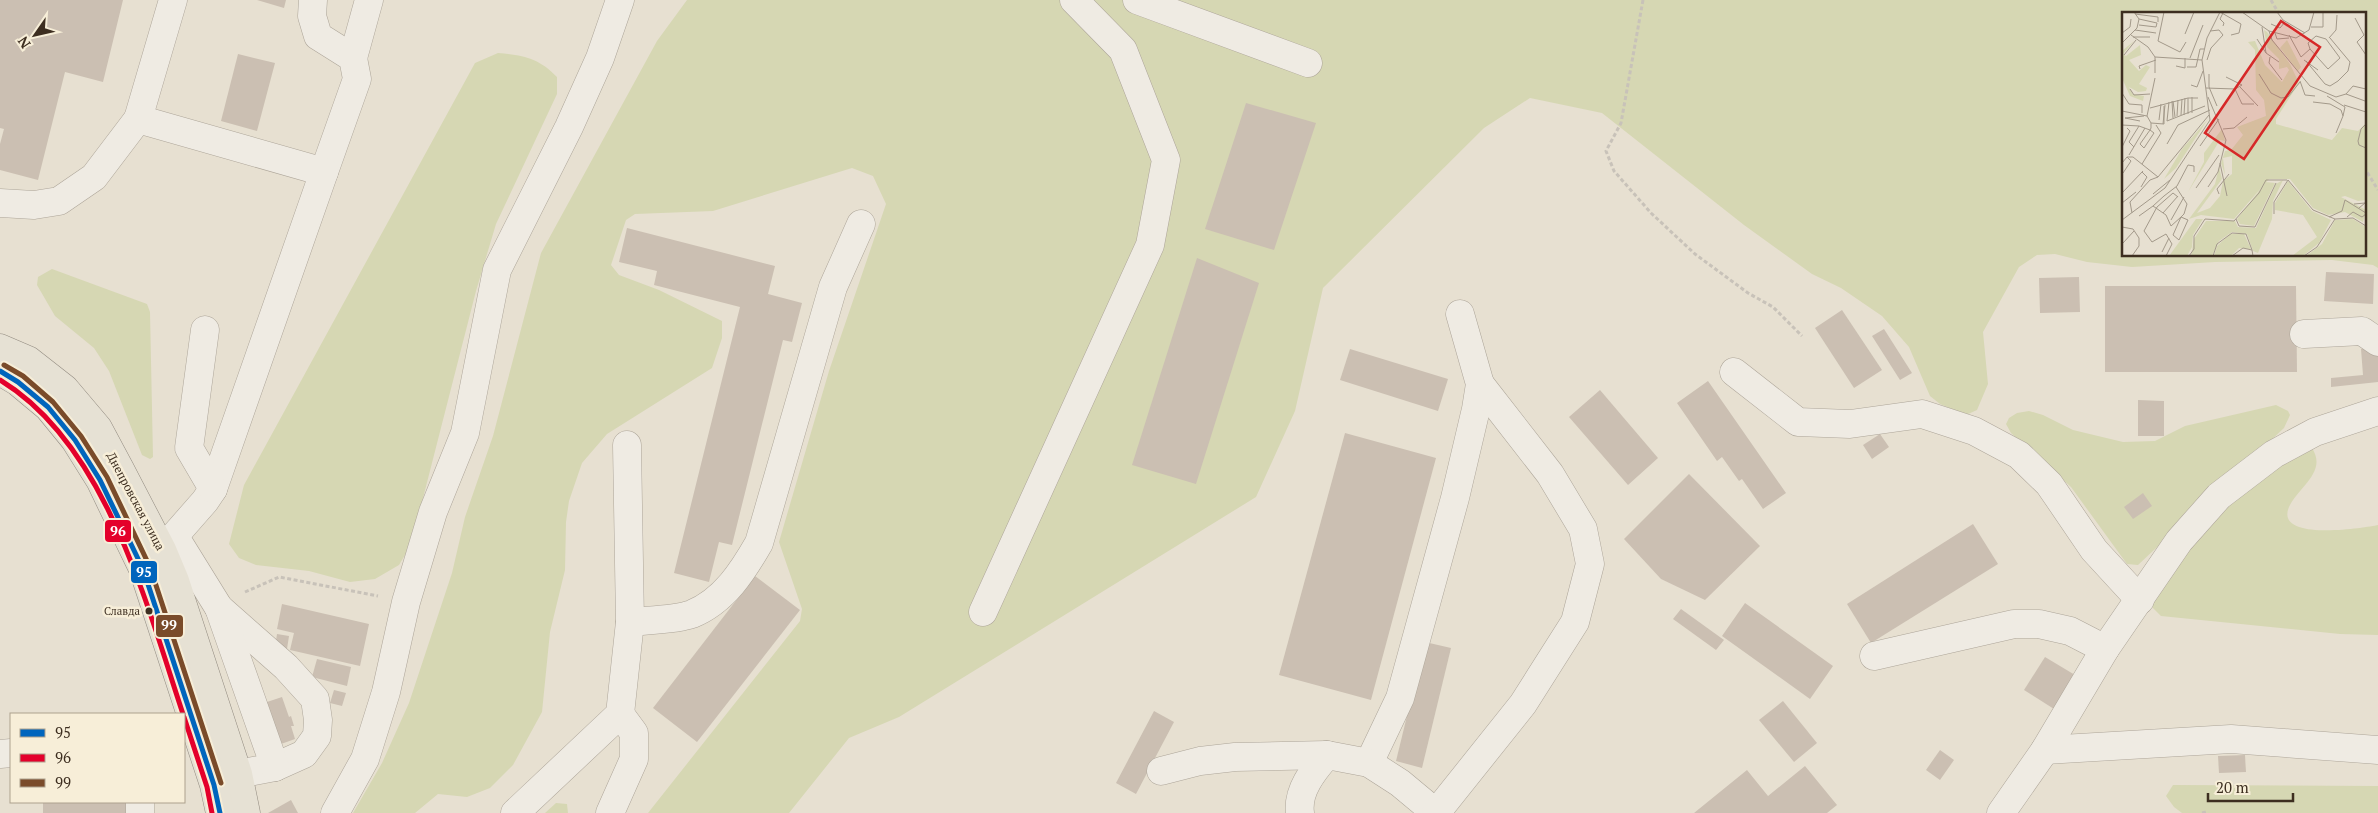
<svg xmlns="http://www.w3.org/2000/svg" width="2378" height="813" viewBox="0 0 2378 813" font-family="'PT Serif',serif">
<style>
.green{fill:#d6d7b3;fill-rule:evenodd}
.building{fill:#cbbfb2}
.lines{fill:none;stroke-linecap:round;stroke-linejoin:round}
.minor-casing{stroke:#ada599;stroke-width:29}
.major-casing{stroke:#928b80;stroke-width:29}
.path{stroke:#c8c2b9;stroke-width:3;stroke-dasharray:4 2.5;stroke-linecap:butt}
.minor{stroke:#efebe3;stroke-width:28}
.major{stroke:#e6e1d4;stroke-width:28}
.bus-1-casing{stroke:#f7eed8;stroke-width:9}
.bus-2-casing{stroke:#f7eed8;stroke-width:9}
.bus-3-casing{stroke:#f7eed8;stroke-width:9}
.bus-1{stroke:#0065bd;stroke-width:5}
.bus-2{stroke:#e4002b;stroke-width:5}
.bus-3{stroke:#7a4b2a;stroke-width:5}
.bus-dot{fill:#3d2e20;stroke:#f7eed8;stroke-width:2}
.labels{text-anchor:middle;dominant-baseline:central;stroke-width:5;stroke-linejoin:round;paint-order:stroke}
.bus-label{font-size:11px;fill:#3d2e20;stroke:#f7eed8;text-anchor:end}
.street-label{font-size:12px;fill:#3d2e20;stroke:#f7eed8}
.inset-road{fill:none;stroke:#a3998a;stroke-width:1}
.view{fill:#d62828;fill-opacity:0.15;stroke:#d62828;stroke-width:2.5}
.inset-edge{fill:none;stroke:#3d2e20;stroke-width:2.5}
.line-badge{stroke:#f7eed8;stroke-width:2}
.badge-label{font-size:14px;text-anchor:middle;font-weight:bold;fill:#fff}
</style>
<rect width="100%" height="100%" fill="#e7e0d1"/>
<g class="green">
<path d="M687,0H2378V268L2373,265L2332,260L2215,262L2132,267L2087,262L2055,254L2037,255L2019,267L1983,332L1988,384L1977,410L1966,415L1940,404L1930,396L1909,347L1882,316L1841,288L1812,274L1744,225L1602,113L1530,98L1484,128L1323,288L1295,411L1256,497L899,717L849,738L789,813H648L800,621L802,609L779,542L829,371L886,204L873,176L852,168L713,211L635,214L626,220L611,265L619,275L659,290L722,321V338L712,368L607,434L582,463L569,501L566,522L565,570L550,632L542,712L513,765L490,788L467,797L438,794L415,813H353L382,763L409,703L452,573L465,517L493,436L541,253L657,41ZM2123,14H2364V255H2123Z"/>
<path d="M498,53C523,55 539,58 557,77V94L496,224L476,291L411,545L399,565L375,579L350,582L309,571L256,565L239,558L229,544L244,485L475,63Z"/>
<polygon points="52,269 147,304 150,312 153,457 150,459 142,455 109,371 94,348 55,316 37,285 38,277"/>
<polygon points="2276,405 2288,411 2290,415 2284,428 2138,565 2127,564 2071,487 2011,433 2006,424 2009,418 2017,413 2029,411 2043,415 2073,430 2123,442 2155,441 2185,426"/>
<path d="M2311,447C2329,471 2298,487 2289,507C2274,542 2364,528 2378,525V635L2340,634L2161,616L2152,607L2154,597L2186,549L2262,472Z"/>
<polygon points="2173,785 2378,786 2378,813 2182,813 2174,807 2166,796"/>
<polygon points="556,803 567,804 568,813 545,813"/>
</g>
<g class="building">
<polygon points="0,0 123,0 103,82 65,72 38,180 0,170 0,144 4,129 0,128"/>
<polygon points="257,0 286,0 284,8"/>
<polygon points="238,54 275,63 257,131 221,121"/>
<polygon points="1246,103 1316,123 1274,250 1205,229"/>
<polygon points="627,228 775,266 768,294 802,303 792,342 783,340 732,545 719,542 709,582 674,573 740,307 654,285 657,271 619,262"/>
<polygon points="1197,258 1259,283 1196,484 1132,465"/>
<polygon points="2326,272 2374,274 2373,304 2324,301"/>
<polygon points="2079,277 2080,312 2040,313 2039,278"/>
<polygon points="2105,286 2296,286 2297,372 2105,372"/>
<polygon points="1842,310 1882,370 1854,388 1815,328"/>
<polygon points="1884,329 1912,373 1900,380 1872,336"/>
<polygon points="2378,348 2378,382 2331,387 2331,378 2363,375 2361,349"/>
<polygon points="1350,349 1448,379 1438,411 1340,380"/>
<polygon points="1708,381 1786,493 1763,509 1742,479 1739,481 1722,457 1717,461 1677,403"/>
<polygon points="1600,390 1658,458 1628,485 1569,417"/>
<polygon points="2138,400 2164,401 2164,436 2138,436"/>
<polygon points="1345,433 1436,458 1371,700 1279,675"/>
<polygon points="1880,434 1889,447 1872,459 1863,445"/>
<polygon points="1689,474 1760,546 1705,600 1661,579 1624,539"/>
<polygon points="2143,493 2152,506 2133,519 2124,507"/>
<polygon points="1973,524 1998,564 1871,643 1847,604"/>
<polygon points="755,576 800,610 697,742 653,708"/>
<polygon points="1745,603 1833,666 1810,699 1722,636"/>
<polygon points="282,604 369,624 360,666 290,650 294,633 277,629"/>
<polygon points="1681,609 1724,640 1716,650 1673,619"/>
<polygon points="277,634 289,636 287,649 275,647"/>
<polygon points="1425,642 1451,648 1422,768 1396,761"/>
<polygon points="2045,657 2075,675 2054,709 2024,690"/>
<polygon points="317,659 351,667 347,686 312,677"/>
<polygon points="334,690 346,693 342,706 330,703"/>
<polygon points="282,697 289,717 291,716 294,726 291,726 295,739 281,744 270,724 274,722 267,702"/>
<polygon points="1783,701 1817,743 1794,762 1759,720"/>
<polygon points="1154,711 1174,722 1136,794 1116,783"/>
<polygon points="1940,750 1954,760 1940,780 1926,770"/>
<polygon points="2245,755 2246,772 2219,773 2218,756"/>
<polygon points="1805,766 1837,805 1827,813 1694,813 1747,770 1768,796"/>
<polygon points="291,800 298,813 268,813"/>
<polygon points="43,802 128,802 129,813 43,813"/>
</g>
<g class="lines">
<g class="minor-casing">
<g id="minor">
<polyline points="313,0 312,16 318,36 353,58 357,79 324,172"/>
<polyline points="1137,0 1308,63"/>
<polyline points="353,58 369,0"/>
<polyline points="138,119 173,0"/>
<polyline points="0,203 34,205 59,201 94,177 138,119 324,172 213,489 205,501 162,550 141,561"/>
<polyline points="205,330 189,448 213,489"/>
<polyline points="2304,334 2362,331 2378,342"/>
<polyline points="1734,372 1798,422 1850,424 1922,414 1974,431 2019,455 2049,484 2094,550 2140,600"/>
<polyline points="175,537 219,608 286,667 315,699 318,720 317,736 304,754 275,767 238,774"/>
<polyline points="219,608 275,767"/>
<polyline points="983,612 1150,245 1166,160 1123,50 1074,0"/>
<path d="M630,622C648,620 676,620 692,614C724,601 743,571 759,543L833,287L861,224"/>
<polyline points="1874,656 2014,624 2039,624 2070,631 2105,649"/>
<polyline points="2045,750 2231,739 2378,750"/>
<polyline points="0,754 11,753"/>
<polyline points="1369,763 1400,698 1455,498 1476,409 1480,384 1460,314"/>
<polyline points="1161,771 1200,761 1235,757 1327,755"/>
<polyline points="140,802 140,813"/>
<polyline points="335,813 365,759 386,692 406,602 433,512 465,433 497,270 569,127 600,58 620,0"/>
<polyline points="515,813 620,714 630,622 627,445"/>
<polyline points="610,813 634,759 634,733 620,714"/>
<path d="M1300,813C1297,791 1313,771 1327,755L1369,763L1400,783L1436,813"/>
<polyline points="1436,813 1523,704 1575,622 1590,564 1583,529 1550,474 1480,384"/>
<polyline points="2001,813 2045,750 2105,649 2179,541 2219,496 2274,454 2315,432 2378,411"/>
</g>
</g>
<g class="major-casing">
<g id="major">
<polyline points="0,348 28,360 65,389 98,428 121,471 162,550 175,581 238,774 246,813"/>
<polyline points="0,371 18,382 48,407 75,440 100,480 143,569 214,785 220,813"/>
</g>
</g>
<g class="path">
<polyline points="1643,0 1621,123 1606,151 1614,171 1651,213 1695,254 1748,293 1773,307 1802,336"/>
<polyline points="2271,0 2279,14"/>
<polyline points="2364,167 2378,190"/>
<polyline points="245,592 279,577 378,596"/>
<polyline points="2202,813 2206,812"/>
</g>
<use href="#minor" class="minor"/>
<use href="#major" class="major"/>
<g class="bus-1-casing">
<polyline id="bus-1" points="0,371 18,382 48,407 75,440 100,480 143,569 214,785 220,813"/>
</g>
<g class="bus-2-casing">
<g id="bus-2">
<path d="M0,380C106,444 146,603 183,714"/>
<polyline points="184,717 207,787 212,813"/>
</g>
</g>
<g class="bus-3-casing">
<polyline id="bus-3" points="4,365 23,376 53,402 81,436 107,477 150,567 221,783"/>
</g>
<use href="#bus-1" class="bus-1"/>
<use href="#bus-2" class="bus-2"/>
<use href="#bus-3" class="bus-3"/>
</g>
<circle class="bus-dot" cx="149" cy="611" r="4.5"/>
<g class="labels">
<g class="bus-label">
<text x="140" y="611">Славда</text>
</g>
<g class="street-label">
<text transform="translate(136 501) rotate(62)">Днепровская улица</text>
</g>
</g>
<g transform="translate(2122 12)">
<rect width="244" height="244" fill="#e7e0d1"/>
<path d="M142,18L145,20L168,52L177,71L154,107V112L210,128L220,116L236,119L244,111V188L236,189L223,184L219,185L244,198L241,210L223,200L206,203L191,196L168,167H147L112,207L79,203L67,207L93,172L97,155L100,167L75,201L88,196L98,184L101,169L110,162V144L101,146L103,163L99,151L103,139L109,138L121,123L115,115L144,104L142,88L134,78L133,38L126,30L133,29L143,53L160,70L167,58L165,55L157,57V47L145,35ZM165,28L179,55L176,59L158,36ZM12,29L1,42L4,44L18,33L19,43L7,48L17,59L24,53L28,55L17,72L25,76L24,79L16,80L7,75L11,82L22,84L21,89L8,84L0,66V39ZM86,107L54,156L42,167L60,137ZM100,117L103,129L98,128L66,180L82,150V141ZM161,168L151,189L150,207L136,241L131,239L125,222L110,220L97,229L90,244H69L72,227L84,209H113L116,215L134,216L154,172ZM166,169L190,199L209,208L197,231L181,244H170L195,225L181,203L153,198V191ZM144,170L153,171L132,214L118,212L115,207ZM74,207H81L71,223L70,235L65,244H47ZM231,207L244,215V244H184L200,232L213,208ZM108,222H122L129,237L117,236L109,244H92L95,234Z" fill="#d6d7b3"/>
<path class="inset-road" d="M42,0L36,29L58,40L64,30M98,0L119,12L117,21L109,23M120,0L147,19L174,26L187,18L192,0M155,0L161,8L183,21M13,2L36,5V10M233,6L242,23L235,30L244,43M17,7L35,11L34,15L17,13M149,12L158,16L163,10M101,14L102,11L98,7L101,1M140,15L144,41L157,50M189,15H201V0M13,18L34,21M147,19L150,28L188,74L214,85L224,82L231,74L244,77M0,21L8,15L9,7M153,21L155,27L167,26M63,22L72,0M9,23L26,35L33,45V61M167,23L179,45L188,37L186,31L194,24L204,27L218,46L206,57L188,37M11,25H28M207,26L214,18L215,3M135,27L144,41M0,31L15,16L17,7L12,0M2,43L14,28M33,45L80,48M148,45L147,51L160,68M68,46L81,13M85,48L89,36L101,23L97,18L88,19M182,48L196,58M184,49L203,72L208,74L216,69L226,59L228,50L208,26M54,54L63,56V46M65,55H74L78,37H82M18,57L17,54L34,48M87,62V75L95,94M137,62L149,81L159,86L166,85L178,70M178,69L183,83L193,84M69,73L75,75L81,59M118,75L136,94M84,76L113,77L120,73L104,65M8,77L12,83L28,82M113,77L120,92H132M0,81L7,92L20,93V101M224,82L243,89M205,84L223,95L221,104M86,85L104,128L96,160L86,175M50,89L51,106M51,89L53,105M191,90L208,92L219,98L221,104L214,121M222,93L244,100M28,96L66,86H76M0,99L25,104L33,66M70,101V85M66,102V86M59,103L60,87M62,103L63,86M25,104L29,111L42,112V94M55,104L56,88M37,108L39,92M18,109L3,106L22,104M45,109L83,94M45,109L47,90M41,112L43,93M244,112L239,117L236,129L237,133L244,136M0,113L17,114L28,118L32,121L22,136L18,132L28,118L29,116V111M101,117L112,116L125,105M45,132L56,113L88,98M78,134L97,107M0,135L8,119L5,116M12,135L7,130L17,114M7,143L23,116M5,145H11L36,165L87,103M0,151L5,145L9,149L1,161M98,151L105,184M20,152L39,121L34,113M19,175L25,165L20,160M54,175L65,192L62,202L59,205L51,223L57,228L66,208L59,205L49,214L44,203L31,194L42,184L55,174L66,153L72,154V160M74,176L97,143M0,181L21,159M31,182L48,168M97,182L95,177L107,162M0,191L14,180M232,192L243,191L237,196M10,201L8,190L28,168L36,165M41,201L56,184M152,202V190L166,168L191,198L213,207M17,204L31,194M207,205L220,199L223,188L244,201M225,205L231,200L240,205L244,202M114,207L117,214L133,215L154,171M0,208L43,176L88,108L80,48L85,26L98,0M49,208L62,185M0,215L11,217L17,226V234L10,244M1,231L12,219M40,240L47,226M44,244L50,232L44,222L30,230L22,219L35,195L51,181L56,185M67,244L72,237V224L83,207L112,209L137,181L144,168H165M91,244L95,232L110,221L124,222L130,238M110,244L121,236L130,238L131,244M182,244L195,235L213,207L231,206L244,214"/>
<path class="view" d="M159,9L198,35L122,147L83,121Z"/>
<rect width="244" height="244" class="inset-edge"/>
</g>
<g class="line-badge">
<rect x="104" y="519" width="28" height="24" rx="5" fill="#e4002b"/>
<rect x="130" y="560" width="28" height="24" rx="5" fill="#0065bd"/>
<rect x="155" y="614" width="29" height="24" rx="5" fill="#7a4b2a"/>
</g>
<g class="badge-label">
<text x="118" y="536">96</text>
<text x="144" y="577">95</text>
<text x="169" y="630">99</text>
</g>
<rect x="10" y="713" width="175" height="90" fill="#f7eed8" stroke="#ada18e"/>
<rect x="20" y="729" width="25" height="8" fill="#0065bd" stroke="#ada18e"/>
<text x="55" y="738" font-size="15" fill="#3d2e20">95</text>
<rect x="20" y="754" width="25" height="8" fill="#e4002b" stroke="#ada18e"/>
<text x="55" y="763" font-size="15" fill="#3d2e20">96</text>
<rect x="20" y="779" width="25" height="8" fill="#7a4b2a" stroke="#ada18e"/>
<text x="55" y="788" font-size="15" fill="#3d2e20">99</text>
<g transform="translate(35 35) rotate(236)" stroke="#f7eed8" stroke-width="4" paint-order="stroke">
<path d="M0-4L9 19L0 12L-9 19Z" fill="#3d2e20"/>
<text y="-8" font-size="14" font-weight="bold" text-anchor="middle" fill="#3d2e20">N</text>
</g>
<path d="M2208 793v8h85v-8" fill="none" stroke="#3d2e20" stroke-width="2.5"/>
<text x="2216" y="793" font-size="15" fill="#3d2e20" stroke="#f7eed8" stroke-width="4" paint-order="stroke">20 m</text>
</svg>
